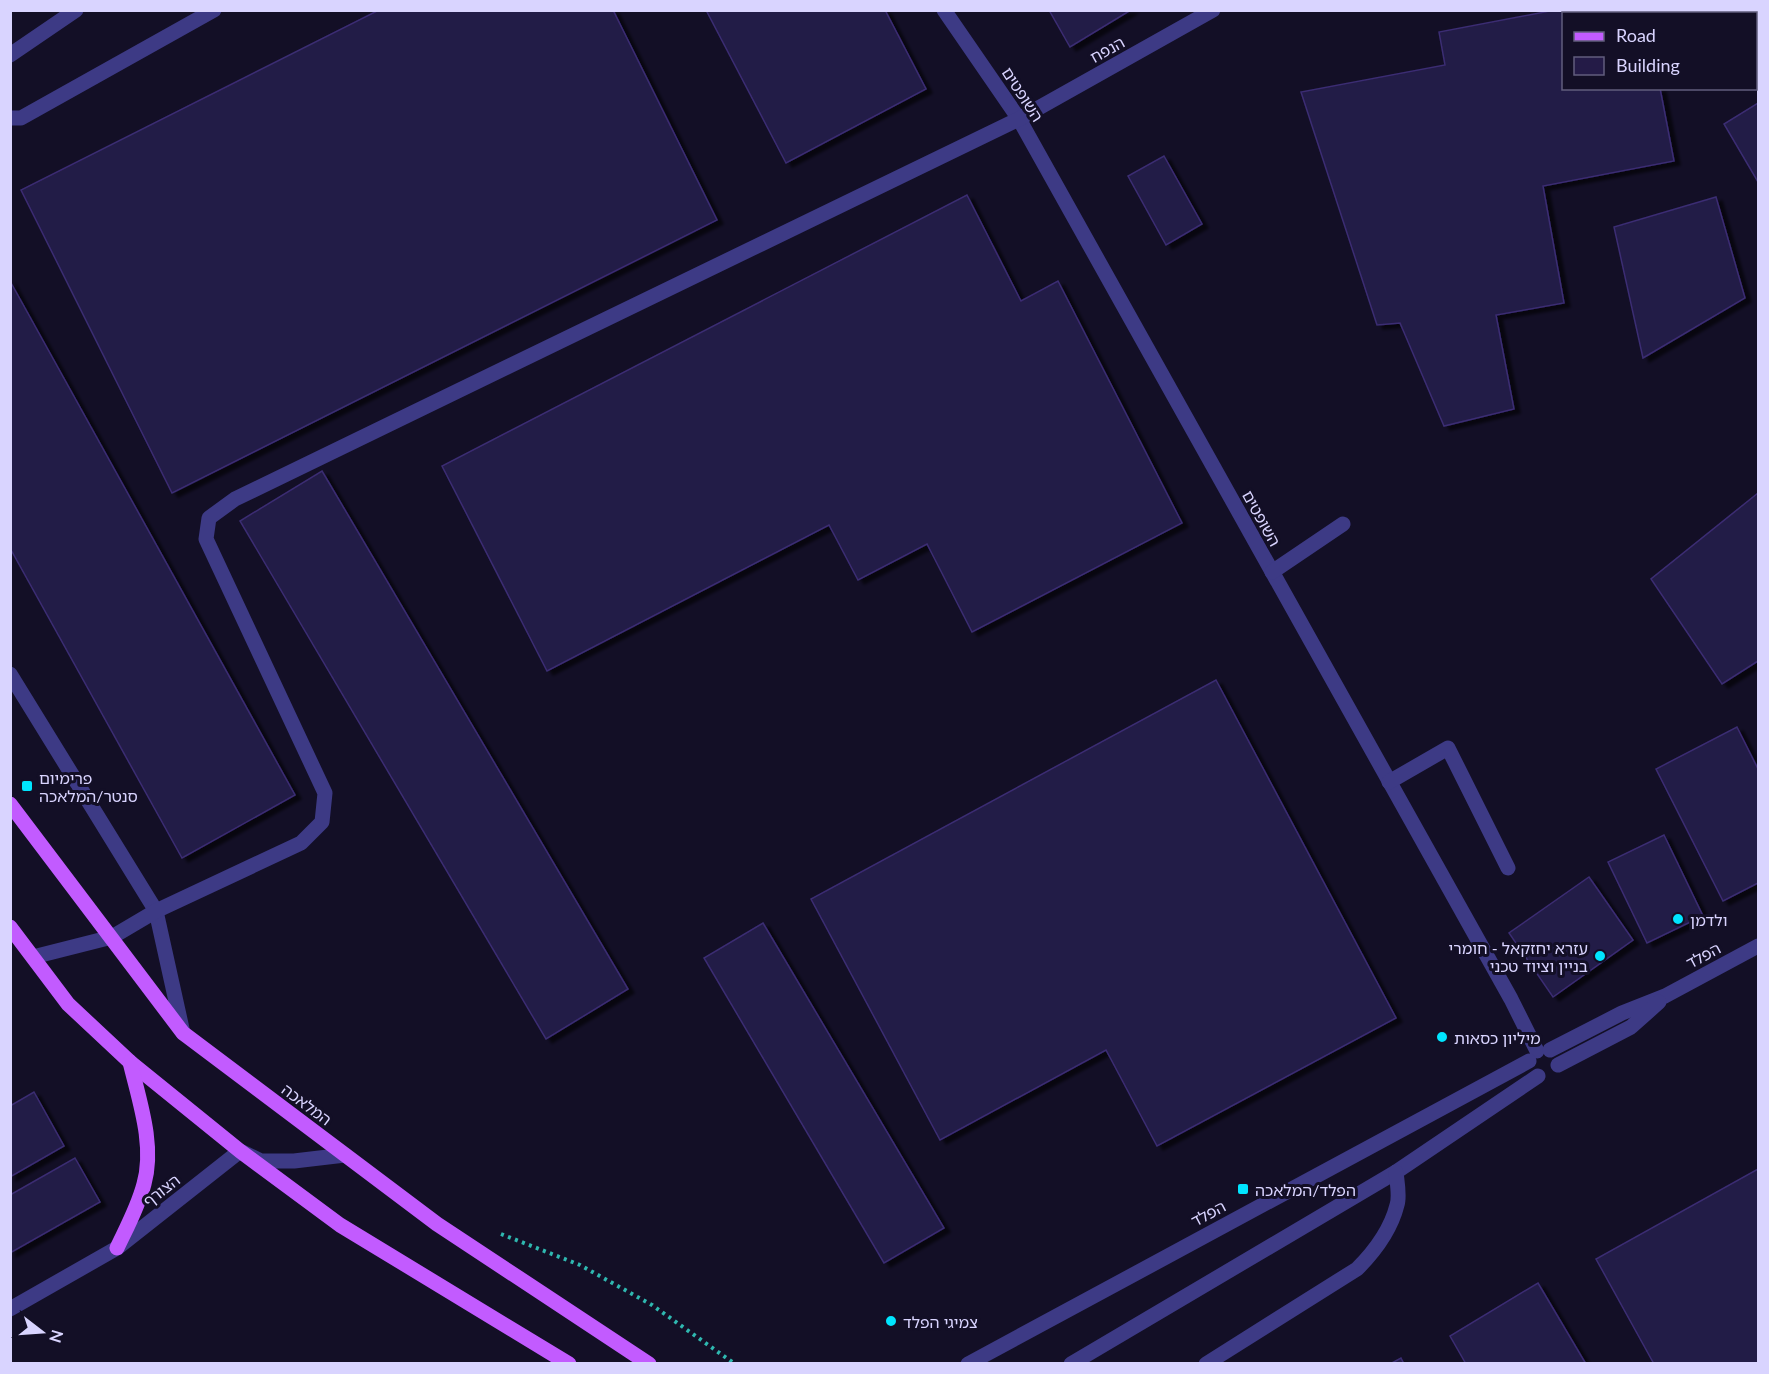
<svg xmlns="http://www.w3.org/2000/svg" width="1769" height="1374" viewBox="0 0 1769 1374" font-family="Lato,'Noto Sans Hebrew',sans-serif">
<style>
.building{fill:#241b47;stroke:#3b2d73;stroke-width:1.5;filter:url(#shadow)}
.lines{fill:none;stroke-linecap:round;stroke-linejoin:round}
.path{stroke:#2fb8b0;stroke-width:4;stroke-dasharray:3 4.5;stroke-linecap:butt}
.minor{stroke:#3d3a85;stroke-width:15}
.major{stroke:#c25bff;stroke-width:15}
.poi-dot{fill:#00e5ff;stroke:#130f26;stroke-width:2}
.labels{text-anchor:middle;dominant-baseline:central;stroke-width:6;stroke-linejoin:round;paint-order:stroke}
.street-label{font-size:16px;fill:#d9d4ff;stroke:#130f26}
.poi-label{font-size:16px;fill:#d9d4ff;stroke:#130f26;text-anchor:start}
</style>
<defs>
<filter id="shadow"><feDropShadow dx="6" dy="4" stdDeviation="1.5" flood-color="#0009"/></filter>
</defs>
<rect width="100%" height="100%" fill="#130f26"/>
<g class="building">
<polygon points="379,10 613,10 717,220 172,493 21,190"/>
<polygon points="706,10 885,10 926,89 786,163"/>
<polygon points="1049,10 1131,10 1070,47"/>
<polygon points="1555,10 1646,10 1646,14 1564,14 1564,88 1660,88 1674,161 1543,186 1564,303 1496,315 1514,409 1444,426 1400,323 1377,325 1301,92 1445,65 1439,32"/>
<polygon points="1758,103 1758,182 1724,124"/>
<polygon points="1164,156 1202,224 1166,245 1128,176"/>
<polygon points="967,195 1021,301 1058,281 1182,523 972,632 927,544 858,580 829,525 547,671 442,466"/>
<polygon points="1716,197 1745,298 1643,358 1614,227"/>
<polygon points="10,281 295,795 182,858 10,548"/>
<polygon points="322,471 628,989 546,1039 240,521"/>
<polygon points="1758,493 1758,661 1722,684 1651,579"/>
<polygon points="1216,680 1396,1018 1157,1146 1106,1050 940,1140 811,899"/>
<polygon points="1737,727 1758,769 1758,883 1723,901 1656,769"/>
<polygon points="1664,835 1703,916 1647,943 1608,862"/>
<polygon points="1589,877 1633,940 1553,997 1509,933"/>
<polygon points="763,923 944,1228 884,1263 704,958"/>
<polygon points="34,1092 64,1146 10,1177 10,1106"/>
<polygon points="75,1158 100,1202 10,1253 10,1195"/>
<polygon points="1758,1169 1758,1364 1654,1364 1596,1259"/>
<polygon points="1538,1283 1586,1364 1466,1364 1450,1336"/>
<polygon points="1401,1358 1404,1364 1390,1364"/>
</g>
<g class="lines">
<polyline class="path" points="501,1234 580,1265 652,1305 735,1364"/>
<g class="minor">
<polyline points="944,10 1019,119 1511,999 1537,1051"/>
<polyline points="10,55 76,10"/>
<polyline points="10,118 21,118 214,10"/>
<polyline points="1272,572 1343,524"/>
<polyline points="10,674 156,911 183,1033"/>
<polyline points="1389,782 1448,748 1508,868"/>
<polyline points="33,957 112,937 156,911 301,843 322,822 325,793 206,539 209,518 235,499 1019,119 1213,10"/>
<polyline points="1550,1050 1622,1013 1665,996 1758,946"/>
<polyline points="1558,1065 1631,1027 1659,1002"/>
<polyline points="10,1309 117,1248 240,1151 261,1161 294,1161 345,1155"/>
<polyline points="968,1364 1529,1061"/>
<polyline points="1071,1364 1396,1172 1538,1076"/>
<path d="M1206,1364L1357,1269C1374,1252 1391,1229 1397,1205C1400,1196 1397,1182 1396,1172"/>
</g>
<g class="major">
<polyline points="10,804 183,1033 437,1224 649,1364"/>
<polyline points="10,927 68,1004 130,1062 240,1151 340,1225 569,1364"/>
<path d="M117,1248C127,1227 138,1207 144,1184C155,1145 139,1100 130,1062"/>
</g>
</g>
<g class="poi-dot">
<rect x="21" y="780" width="12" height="12" rx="3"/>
<circle cx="1678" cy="919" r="6"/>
<circle cx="1600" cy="956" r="6"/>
<circle cx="1442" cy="1037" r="6"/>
<rect x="1237" y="1183" width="12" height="12" rx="3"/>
<circle cx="891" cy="1321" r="6"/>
</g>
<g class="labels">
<g class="street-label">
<text transform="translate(1107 49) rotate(-29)">הנפח</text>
<text transform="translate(1023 94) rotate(57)">השופטים</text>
<text transform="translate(1262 518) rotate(61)">השופטים</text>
<text transform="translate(1703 955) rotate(-28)">הפלד</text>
<text transform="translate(307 1104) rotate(37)">המלאכה</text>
<text transform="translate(161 1190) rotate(-38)">הצורף</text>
<text transform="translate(1208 1213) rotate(-28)">הפלד</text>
</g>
<g class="poi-label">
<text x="39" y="777">פרימיום<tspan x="39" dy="18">סנטר/המלאכה</tspan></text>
<text x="1690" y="919">ולדמן</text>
<text x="1588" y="947" text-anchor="end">עזרא יחזקאל - חומרי<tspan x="1588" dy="18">בניין וציוד טכני</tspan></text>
<text x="1454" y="1037">מיליון כסאות</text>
<text x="1255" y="1189">הפלד/המלאכה</text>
<text x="903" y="1321">צמיגי הפלד</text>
</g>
</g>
<rect width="1769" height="1374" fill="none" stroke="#d9d4ff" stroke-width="24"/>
<rect x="1562" y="12" width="195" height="78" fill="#130f26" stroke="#625e7d" stroke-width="1.5"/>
<rect x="1574" y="32" width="30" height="9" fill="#c25bff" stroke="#625e7d" stroke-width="1.5"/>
<text x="1616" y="42" font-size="18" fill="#d9d4ff">Road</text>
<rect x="1574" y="57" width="30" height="18" fill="#241b47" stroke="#625e7d" stroke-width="1.5"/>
<text x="1616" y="72" font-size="18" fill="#d9d4ff">Building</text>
<g transform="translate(42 1332) rotate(107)" stroke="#130f26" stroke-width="4.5" paint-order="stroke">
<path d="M0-4.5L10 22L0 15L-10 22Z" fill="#d9d4ff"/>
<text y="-9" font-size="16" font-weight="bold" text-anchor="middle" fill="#d9d4ff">N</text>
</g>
</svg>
